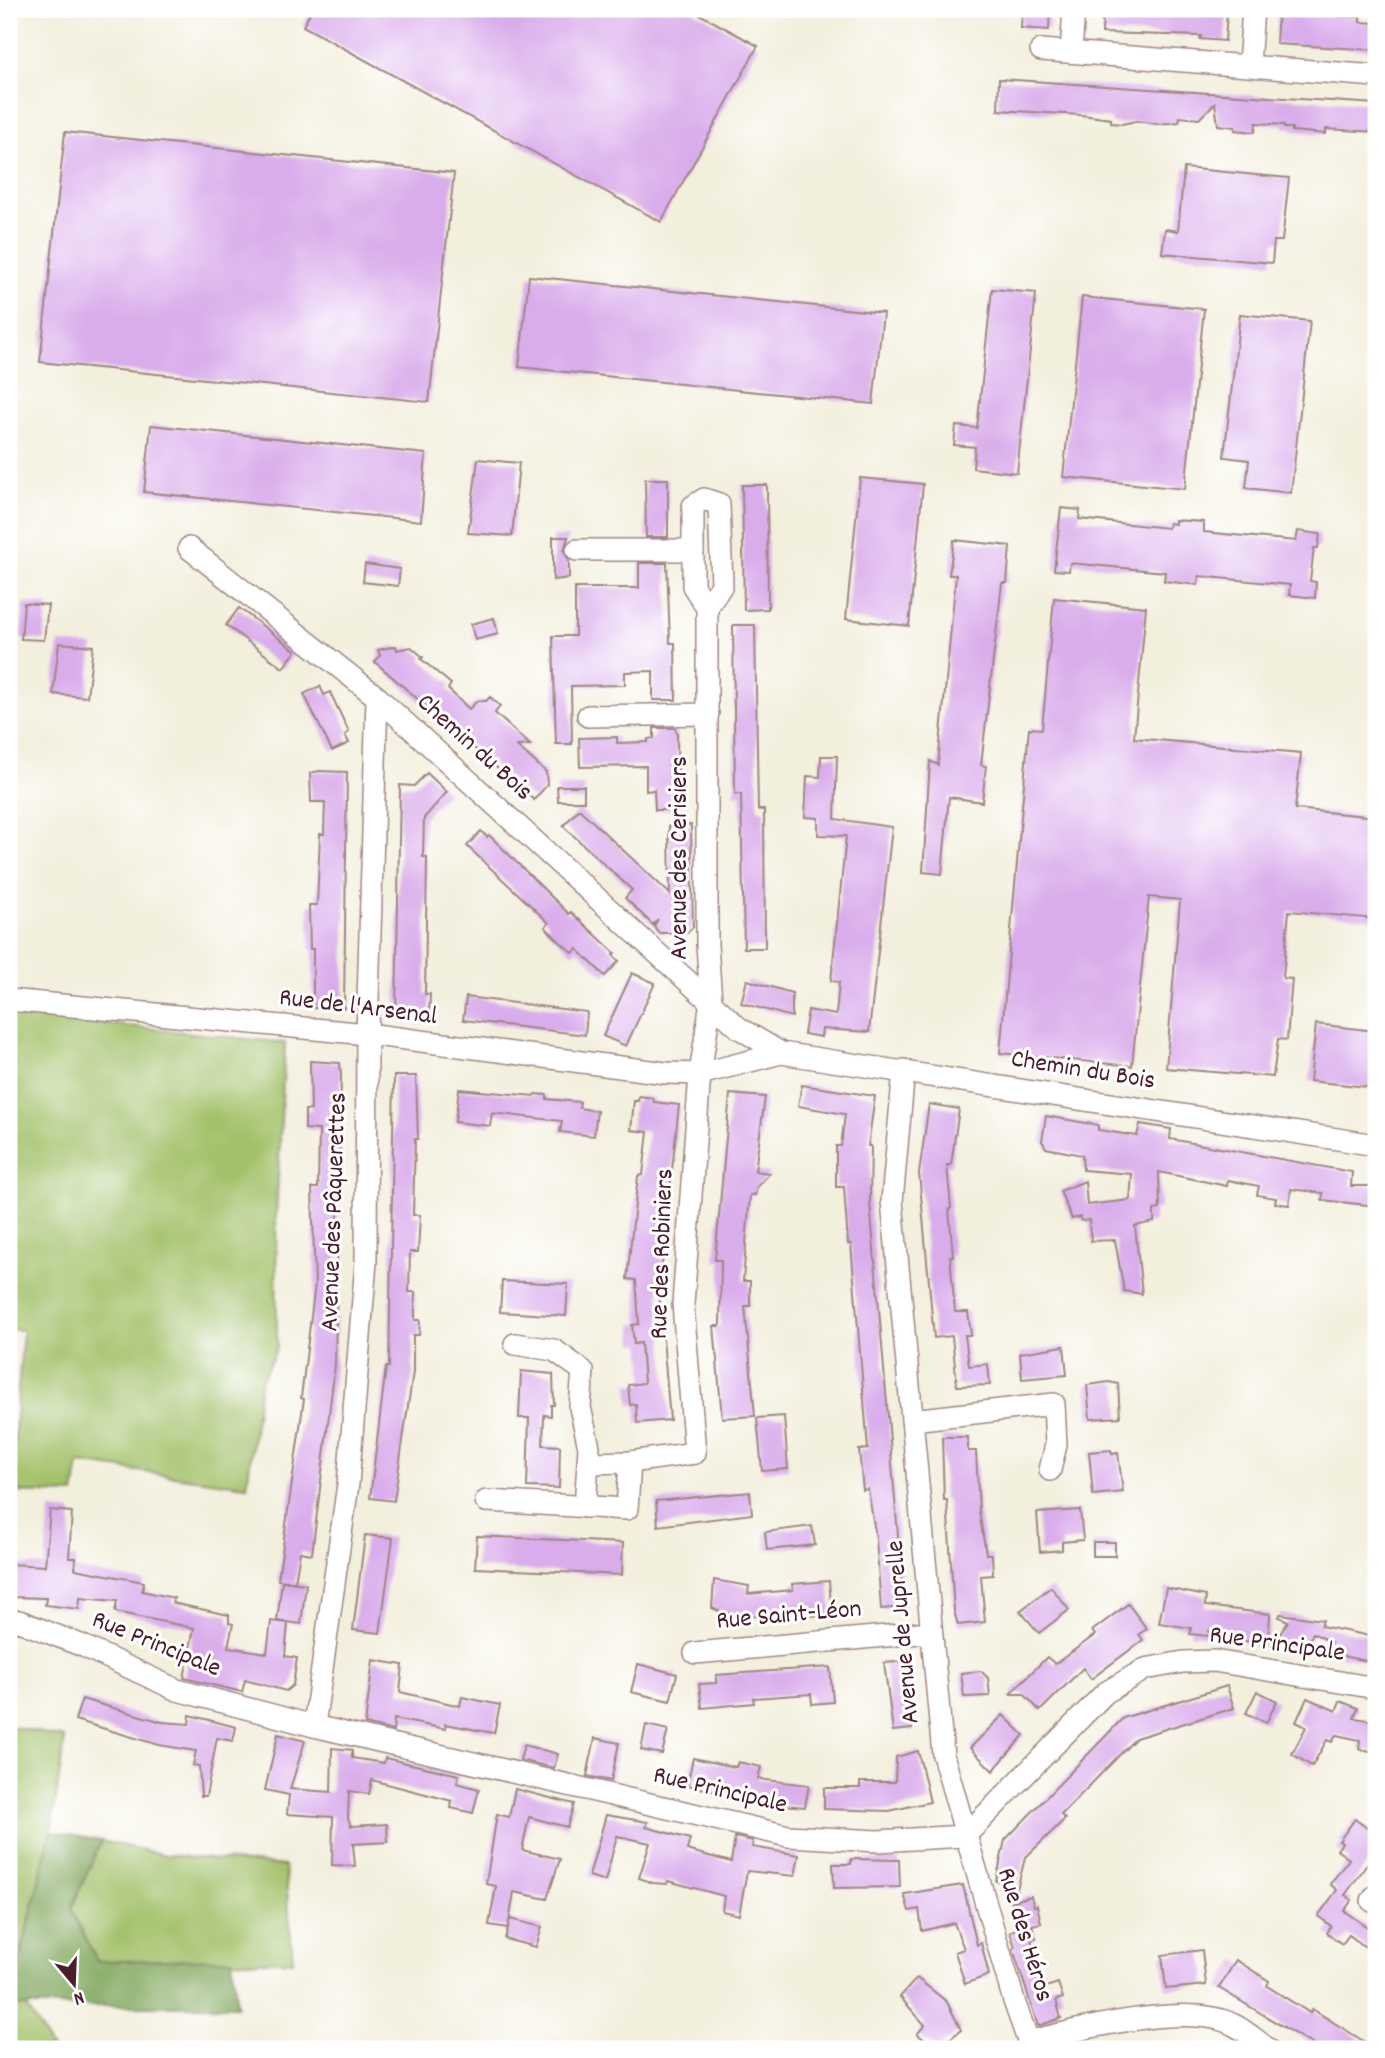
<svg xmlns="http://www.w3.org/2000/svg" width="1385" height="2058" viewBox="0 0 1385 2058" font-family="Dekko,sans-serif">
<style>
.green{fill:#a2c169;stroke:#76704a;stroke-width:2}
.forest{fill:#81a75d;stroke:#666344;stroke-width:2}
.building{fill:#d9aceb}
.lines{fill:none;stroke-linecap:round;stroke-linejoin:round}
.street-casing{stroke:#9e8784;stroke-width:24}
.street{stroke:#fff;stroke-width:21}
.labels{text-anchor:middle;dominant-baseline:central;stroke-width:6;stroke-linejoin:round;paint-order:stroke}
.street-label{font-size:26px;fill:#4a1f2b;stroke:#fff}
</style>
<rect width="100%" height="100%" fill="#fff"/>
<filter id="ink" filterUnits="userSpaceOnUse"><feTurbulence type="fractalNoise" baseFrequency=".0143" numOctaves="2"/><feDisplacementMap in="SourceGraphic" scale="14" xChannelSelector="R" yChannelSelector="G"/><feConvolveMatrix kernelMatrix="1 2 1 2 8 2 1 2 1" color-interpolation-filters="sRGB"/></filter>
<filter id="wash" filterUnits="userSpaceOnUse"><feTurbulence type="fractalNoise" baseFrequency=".00686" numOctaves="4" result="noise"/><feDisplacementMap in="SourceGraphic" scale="28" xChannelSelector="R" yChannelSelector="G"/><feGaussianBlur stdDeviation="1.57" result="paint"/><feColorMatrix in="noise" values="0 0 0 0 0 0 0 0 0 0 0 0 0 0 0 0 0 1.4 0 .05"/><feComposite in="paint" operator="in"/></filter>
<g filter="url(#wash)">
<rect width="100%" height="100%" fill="#f3efdd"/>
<g class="green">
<polygon points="9,1013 285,1043 276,1216 277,1348 260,1383 247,1486 79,1463 74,1494 10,1492 23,1330 9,1329"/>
<polygon points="9,1726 65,1738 51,1831 9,2001"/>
<polygon points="101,1841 166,1855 285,1866 293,1961 97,1962 71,1909"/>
<polygon points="26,2005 52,2049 9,2049 9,2006"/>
</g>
<polygon class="forest" points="51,1831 101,1841 71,1909 97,1961 232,1959 237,2006 9,2006"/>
<g id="blocks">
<g class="building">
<polygon points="312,9 690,9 758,46 661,222 303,26"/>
<polygon points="1022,9 1050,9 1049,30 1021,28"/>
<polygon points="1103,9 1227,11 1225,41 1200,39 1201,36 1102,33"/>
<polygon points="1278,9 1306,9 1305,14 1360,17 1360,22 1376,23 1376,50 1276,44"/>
<polygon points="999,79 1376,104 1376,132 1326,129 1326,134 1292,131 1292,128 1284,128 1284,125 1256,123 1255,132 1235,130 1235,127 1218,125 1215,103 1199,119 1180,117 1179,122 1158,124 1136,121 1122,124 1111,123 1111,119 1081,115 998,110"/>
<polygon points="65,132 454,173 429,402 40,362"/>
<polygon points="1184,168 1289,178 1282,241 1274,241 1272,263 1162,253 1165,229 1178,231"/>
<polygon points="529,276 883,313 873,404 519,367"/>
<polygon points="992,289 1036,293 1017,473 973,468 975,447 954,445 956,426 977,428"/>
<polygon points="1082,297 1204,309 1185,489 1063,477"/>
<polygon points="1240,314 1310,321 1291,493 1246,488 1249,460 1224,457"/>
<polygon points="151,425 426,454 421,521 144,492"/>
<polygon points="478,459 519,463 512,536 468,533"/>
<polygon points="860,478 923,484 909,626 846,619"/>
<polygon points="645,479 668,479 668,537 646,537"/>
<polygon points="742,485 767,485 768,609 744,610"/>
<polygon points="1061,508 1080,510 1079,519 1168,528 1169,523 1175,524 1175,520 1204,522 1204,532 1296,541 1298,531 1320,534 1318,548 1314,548 1310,581 1316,582 1315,598 1289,595 1290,585 1199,576 1198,585 1164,581 1165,572 1070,563 1069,571 1054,570"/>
<polygon points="553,537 568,537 564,551 569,560 569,578 553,580"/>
<polygon points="954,540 1010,546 1007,583 1002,583 981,765 986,766 982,802 949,797 942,874 923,872 930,761 938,765 956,575 949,575"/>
<polygon points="639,563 667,563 670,643 675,643 676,700 653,700 653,671 625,672 625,685 571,686 572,744 556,744 553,636 575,636 575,588 639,588"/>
<polygon points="365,564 400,569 398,586 363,582"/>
<polygon points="1054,598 1146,607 1134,738 1301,753 1295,809 1376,817 1376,919 1289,911 1283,978 1292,979 1287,1040 1278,1039 1273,1077 1166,1068 1180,900 1149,897 1132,1066 1000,1053 1029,728 1042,729"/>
<polygon points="24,603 48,605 44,640 21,639"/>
<polygon points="239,608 296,651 283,668 226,625"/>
<polygon points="494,618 498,634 475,640 471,624"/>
<polygon points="733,625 755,625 758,810 764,810 765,948 744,948 741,794 735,794"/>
<polygon points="59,643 93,646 87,697 53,694"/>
<polygon points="396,646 397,650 411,647 423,657 421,659 451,684 448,689 469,709 477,701 486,701 490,697 500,706 495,713 530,745 517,746 546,772 547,785 534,800 375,662 380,655 378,650"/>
<polygon points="320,686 324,695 330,692 349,732 345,735 349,743 332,751 304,694"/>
<polygon points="654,728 675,728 677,733 678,810 655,810 654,790 646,791 646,766 580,767 579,738 617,737 617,743 648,742 648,739 654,738"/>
<polygon points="821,756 837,756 835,819 892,827 869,1032 822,1029 821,1037 804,1034 808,1010 836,1015 839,982 831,981 846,836 818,835 818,818 805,817 807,776 820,777"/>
<polygon points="319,771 347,772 344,1008 313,1008 313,949 310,949 309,905 317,905 320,834 324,834 325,802 311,802 310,773"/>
<polygon points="427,773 447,792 424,818 423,857 427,857 425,994 430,994 429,1015 396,1015 400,785 414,786"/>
<polygon points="557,786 584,786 584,801 558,801"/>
<polygon points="579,809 670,894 669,826 691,825 693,927 687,933 659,933 654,926 658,919 653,925 625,898 632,890 563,826"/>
<polygon points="481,831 487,837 489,835 569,914 571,912 615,953 613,955 619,961 605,976 577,949 573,953 559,941 545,927 549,923 467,846"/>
<polygon points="632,973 655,983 626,1046 603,1036"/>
<polygon points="747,980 792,993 792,1017 741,1003"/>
<polygon points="466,997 587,1012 585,1035 463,1020"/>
<polygon points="1316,1024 1375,1031 1376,1088 1310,1081"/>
<polygon points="310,1061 340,1063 341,1076 335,1365 312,1554 300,1552 295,1582 278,1580 304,1399 301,1398 315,1284 312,1188 318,1188 319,1130 305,1129 305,1110 311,1110"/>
<polygon points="394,1076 416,1076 418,1139 415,1139 413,1215 420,1215 418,1252 410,1252 409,1292 415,1292 415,1320 420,1320 419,1335 413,1335 413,1372 394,1501 370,1498 386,1367 389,1367"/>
<polygon points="802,1085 875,1096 868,1146 871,1146 870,1202 904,1607 881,1609 876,1538 868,1489 863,1490 859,1450 868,1449 851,1244 848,1244 844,1187 836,1187 836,1146 841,1146 845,1114 798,1106"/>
<polygon points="459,1089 534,1096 535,1094 547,1095 547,1099 580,1102 579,1108 597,1111 594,1136 560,1132 562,1121 492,1113 490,1126 455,1122"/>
<polygon points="730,1094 765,1097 755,1171 770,1173 757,1187 755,1195 750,1195 743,1281 750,1281 750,1306 745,1306 755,1416 722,1418 714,1326 720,1326 721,1260 715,1260"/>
<polygon points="639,1096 653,1098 654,1102 679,1105 659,1292 670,1420 637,1423 636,1404 630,1405 628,1385 644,1383 641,1343 634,1344 632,1325 639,1324 636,1280 627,1279 638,1176 643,1175 648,1132 631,1130 634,1101 638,1101"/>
<polygon points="929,1104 959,1109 951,1165 947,1165 951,1208 949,1209 953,1256 950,1256 955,1312 968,1312 971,1335 965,1335 969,1366 988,1364 990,1385 957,1386 952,1336 934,1338 919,1173"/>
<polygon points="1046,1116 1098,1125 1098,1130 1137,1136 1140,1124 1171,1129 1170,1139 1352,1172 1351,1186 1376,1186 1376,1206 1322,1200 1323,1193 1291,1189 1289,1205 1275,1203 1276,1198 1257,1195 1259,1186 1228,1180 1227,1186 1159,1172 1160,1209 1154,1210 1154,1222 1135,1226 1142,1294 1124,1291 1115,1240 1091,1241 1089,1220 1081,1221 1080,1217 1072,1219 1060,1191 1085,1181 1087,1205 1130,1200 1132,1174 1083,1170 1082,1155 1046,1148 1042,1141"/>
<polygon points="502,1281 568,1284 566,1316 500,1312"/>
<polygon points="1064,1346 1067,1375 1022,1379 1020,1353"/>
<polygon points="521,1371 553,1374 554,1405 551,1405 551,1416 544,1415 543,1445 560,1446 559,1488 527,1487 529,1418 519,1418"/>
<polygon points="1109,1382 1118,1384 1120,1417 1090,1419 1087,1385"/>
<polygon points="784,1416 788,1469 762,1471 757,1418"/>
<polygon points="942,1437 968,1437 968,1451 976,1451 979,1511 986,1554 992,1554 993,1575 981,1576 985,1622 958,1625 954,1611 947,1500 944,1500"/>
<polygon points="1111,1450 1112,1454 1118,1453 1123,1492 1093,1495 1089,1452"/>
<polygon points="750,1492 752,1514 658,1526 656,1501"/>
<polygon points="50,1510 72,1512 69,1558 76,1558 75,1569 144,1582 142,1591 174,1598 172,1603 229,1615 229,1623 233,1624 228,1647 267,1653 271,1621 288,1623 285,1656 297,1658 293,1685 286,1691 245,1680 242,1692 184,1678 194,1628 115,1612 117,1601 80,1598 79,1609 45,1605 46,1598 9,1597 9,1564 45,1566"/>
<polygon points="1080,1510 1083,1540 1062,1542 1062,1550 1040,1552 1037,1513"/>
<polygon points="812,1526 815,1545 767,1550 765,1532"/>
<polygon points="365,1535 393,1538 380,1633 353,1630"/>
<polygon points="477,1536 623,1543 622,1575 475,1568"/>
<rect x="1093" y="1542" width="22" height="14"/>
<polygon points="714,1580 749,1586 748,1594 793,1590 792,1584 829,1581 832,1614 779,1619 721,1612 712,1608"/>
<polygon points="282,1581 306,1584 301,1624 277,1621"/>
<polygon points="1051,1587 1069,1610 1039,1633 1020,1611"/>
<polygon points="1166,1588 1206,1596 1205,1606 1270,1614 1268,1645 1240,1640 1237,1635 1209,1631 1209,1636 1190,1634 1191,1628 1159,1623"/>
<polygon points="1128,1604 1147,1629 1139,1634 1143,1640 1091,1679 1083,1668 1040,1711 1024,1694 1010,1694 1047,1657 1055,1664 1095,1635 1092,1631"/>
<polygon points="1280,1614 1323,1620 1321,1626 1375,1637 1372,1662 1327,1653 1331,1642 1313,1633 1303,1651 1273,1646 1288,1621 1279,1617"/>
<polygon points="373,1660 403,1665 400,1692 460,1706 462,1697 500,1705 494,1733 445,1724 446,1729 394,1719 393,1731 365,1724"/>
<polygon points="908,1661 912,1729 893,1731 884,1663"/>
<polygon points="638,1664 677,1674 670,1701 631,1692"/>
<polygon points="830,1667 833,1702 812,1704 811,1694 753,1698 754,1703 702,1708 699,1684 716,1683 716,1675"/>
<polygon points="981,1671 988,1678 990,1696 964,1697 961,1673"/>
<polygon points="1227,1686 1234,1708 1136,1738 1061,1815 1065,1819 1025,1858 1014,1901 1031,1896 1034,1906 1037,1905 1041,1923 1032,1925 1036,1938 1031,1939 1046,1987 1058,1983 1063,1998 1056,2000 1061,2018 1038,2026 1013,1949 1015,1947 1010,1932 1019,1927 1006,1883 996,1881 1005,1840 1123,1718"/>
<polygon points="1257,1691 1277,1701 1266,1723 1246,1713"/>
<polygon points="1307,1698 1336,1711 1340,1701 1358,1708 1354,1718 1376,1721 1376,1752 1359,1749 1360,1740 1336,1735 1332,1742 1327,1740 1312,1766 1292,1754 1306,1727 1296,1722"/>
<polygon points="82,1699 162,1722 189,1724 190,1715 236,1727 233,1741 217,1738 206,1796 201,1796 199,1766 193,1765 196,1751 159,1745 75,1720"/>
<polygon points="1003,1715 1024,1735 993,1771 970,1748"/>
<polygon points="646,1725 668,1730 662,1754 641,1750"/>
<polygon points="278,1734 305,1741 290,1789 331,1792 332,1748 352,1750 352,1758 384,1763 385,1758 459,1775 457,1783 479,1789 473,1813 451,1808 452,1801 372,1780 369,1794 349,1791 348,1818 351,1826 387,1824 388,1842 353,1844 355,1866 332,1865 333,1817 287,1814 289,1795 265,1790"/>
<polygon points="595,1738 619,1743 611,1781 587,1776"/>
<polygon points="524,1745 558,1754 554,1768 520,1760"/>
<polygon points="918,1751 930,1802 889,1811 824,1809 824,1788 860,1788 860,1782 895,1782 896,1757"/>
<polygon points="693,1758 736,1767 738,1762 761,1767 758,1779 809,1785 805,1807 772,1804 687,1785"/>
<polygon points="515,1789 574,1804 567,1827 529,1817 522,1850 560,1859 547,1899 514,1892 508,1928 489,1925 496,1886 486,1884 497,1814 509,1817"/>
<polygon points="606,1815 648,1822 646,1827 690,1839 687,1850 731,1862 735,1837 753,1841 752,1847 799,1855 795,1876 747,1871 739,1915 722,1911 724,1896 668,1881 667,1884 653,1883 639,1878 650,1843 617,1836 605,1881 589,1876"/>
<polygon points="1355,1819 1376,1835 1376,1852 1345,1895 1352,1900 1344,1911 1376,1933 1376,1955 1349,1935 1342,1944 1327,1933 1331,1926 1318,1916 1337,1890 1330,1884 1349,1859 1337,1850 1342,1843 1339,1841"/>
<polygon points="851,1859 899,1860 900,1887 834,1888 833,1864 851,1864"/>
<polygon points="963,1885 977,1945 981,1943 989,1975 965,1984 955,1952 964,1949 954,1923 922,1931 919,1909 909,1911 904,1894"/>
<polygon points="510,1919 542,1927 536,1947 505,1939"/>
<polygon points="1202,1950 1206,1985 1166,1989 1162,1955"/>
<polygon points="1236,1960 1269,1981 1267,1986 1310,2013 1312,2009 1376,2049 1320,2049 1219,1988"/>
<polygon points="917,1978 947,2002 961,2030 937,2049 917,2034 925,2025 900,1997"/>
</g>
</g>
</g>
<g filter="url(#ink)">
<use href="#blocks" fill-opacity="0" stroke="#9e8784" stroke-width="2"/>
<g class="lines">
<g class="street-casing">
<g id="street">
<polyline points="1041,50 1376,76"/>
<polyline points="1071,52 1074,9"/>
<polyline points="1249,65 1253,9"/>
<polyline points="189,548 377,697 739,1028 781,1053 1376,1145"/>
<polyline points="577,550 693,550"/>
<polyline points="588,716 708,714"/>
<polyline points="9,1000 367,1034 666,1073 700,1074 781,1053"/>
<polyline points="904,1070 892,1201 943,1755 1014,2001 1031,2049"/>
<polyline points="515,1344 554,1350 583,1371 580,1407 589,1447 585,1507"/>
<polyline points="912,1420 1054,1404 1056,1445 1050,1470"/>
<polyline points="588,1463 630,1462 695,1453 683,1304 700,1074 711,1001 707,945 707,608 693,586 693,506 704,499 719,504 722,585 707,608"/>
<polyline points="486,1501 627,1509 630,1462"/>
<polyline points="9,1621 19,1621 83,1646 177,1690 314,1726 788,1836 877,1841 965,1836 1105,1693 1145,1669 1183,1662 1214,1661 1376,1688"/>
<polyline points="695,1653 931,1632"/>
<polyline points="314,1726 348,1484 366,1262 367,1034 377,697"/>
<polyline points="1372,1901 1376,1895"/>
<path d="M1029,2042C1077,2029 1187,2002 1232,2024C1245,2030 1257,2041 1268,2049"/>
</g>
</g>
<use href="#street" class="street"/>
</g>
</g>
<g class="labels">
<g class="street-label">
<text transform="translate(474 748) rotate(42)">Chemin du Bois</text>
<text transform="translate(680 858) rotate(-90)">Avenue des Cerisiers</text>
<text transform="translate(358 1008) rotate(7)">Rue de l'Arsenal</text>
<text transform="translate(1083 1071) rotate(9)">Chemin du Bois</text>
<text transform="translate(335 1212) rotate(-88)">Avenue des Pâquerettes</text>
<text transform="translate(663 1254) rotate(-88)">Rue des Robiniers</text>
<text transform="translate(789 1616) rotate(-5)">Rue Saint-Léon</text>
<text transform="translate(904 1632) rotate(-95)">Avenue de Juprelle</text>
<text transform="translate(156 1645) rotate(22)">Rue Principale</text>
<text transform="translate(1277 1645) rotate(8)">Rue Principale</text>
<text transform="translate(720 1791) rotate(13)">Rue Principale</text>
<text transform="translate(1024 1935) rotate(73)">Rue des Héros</text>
</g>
</g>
<rect width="1385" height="2058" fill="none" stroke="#fff" stroke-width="35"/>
<g transform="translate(74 1984) rotate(161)" stroke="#ffffff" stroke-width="5" paint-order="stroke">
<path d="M0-5L12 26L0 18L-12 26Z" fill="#4a1f2b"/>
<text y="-10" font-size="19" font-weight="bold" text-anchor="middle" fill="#4a1f2b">N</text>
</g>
</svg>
